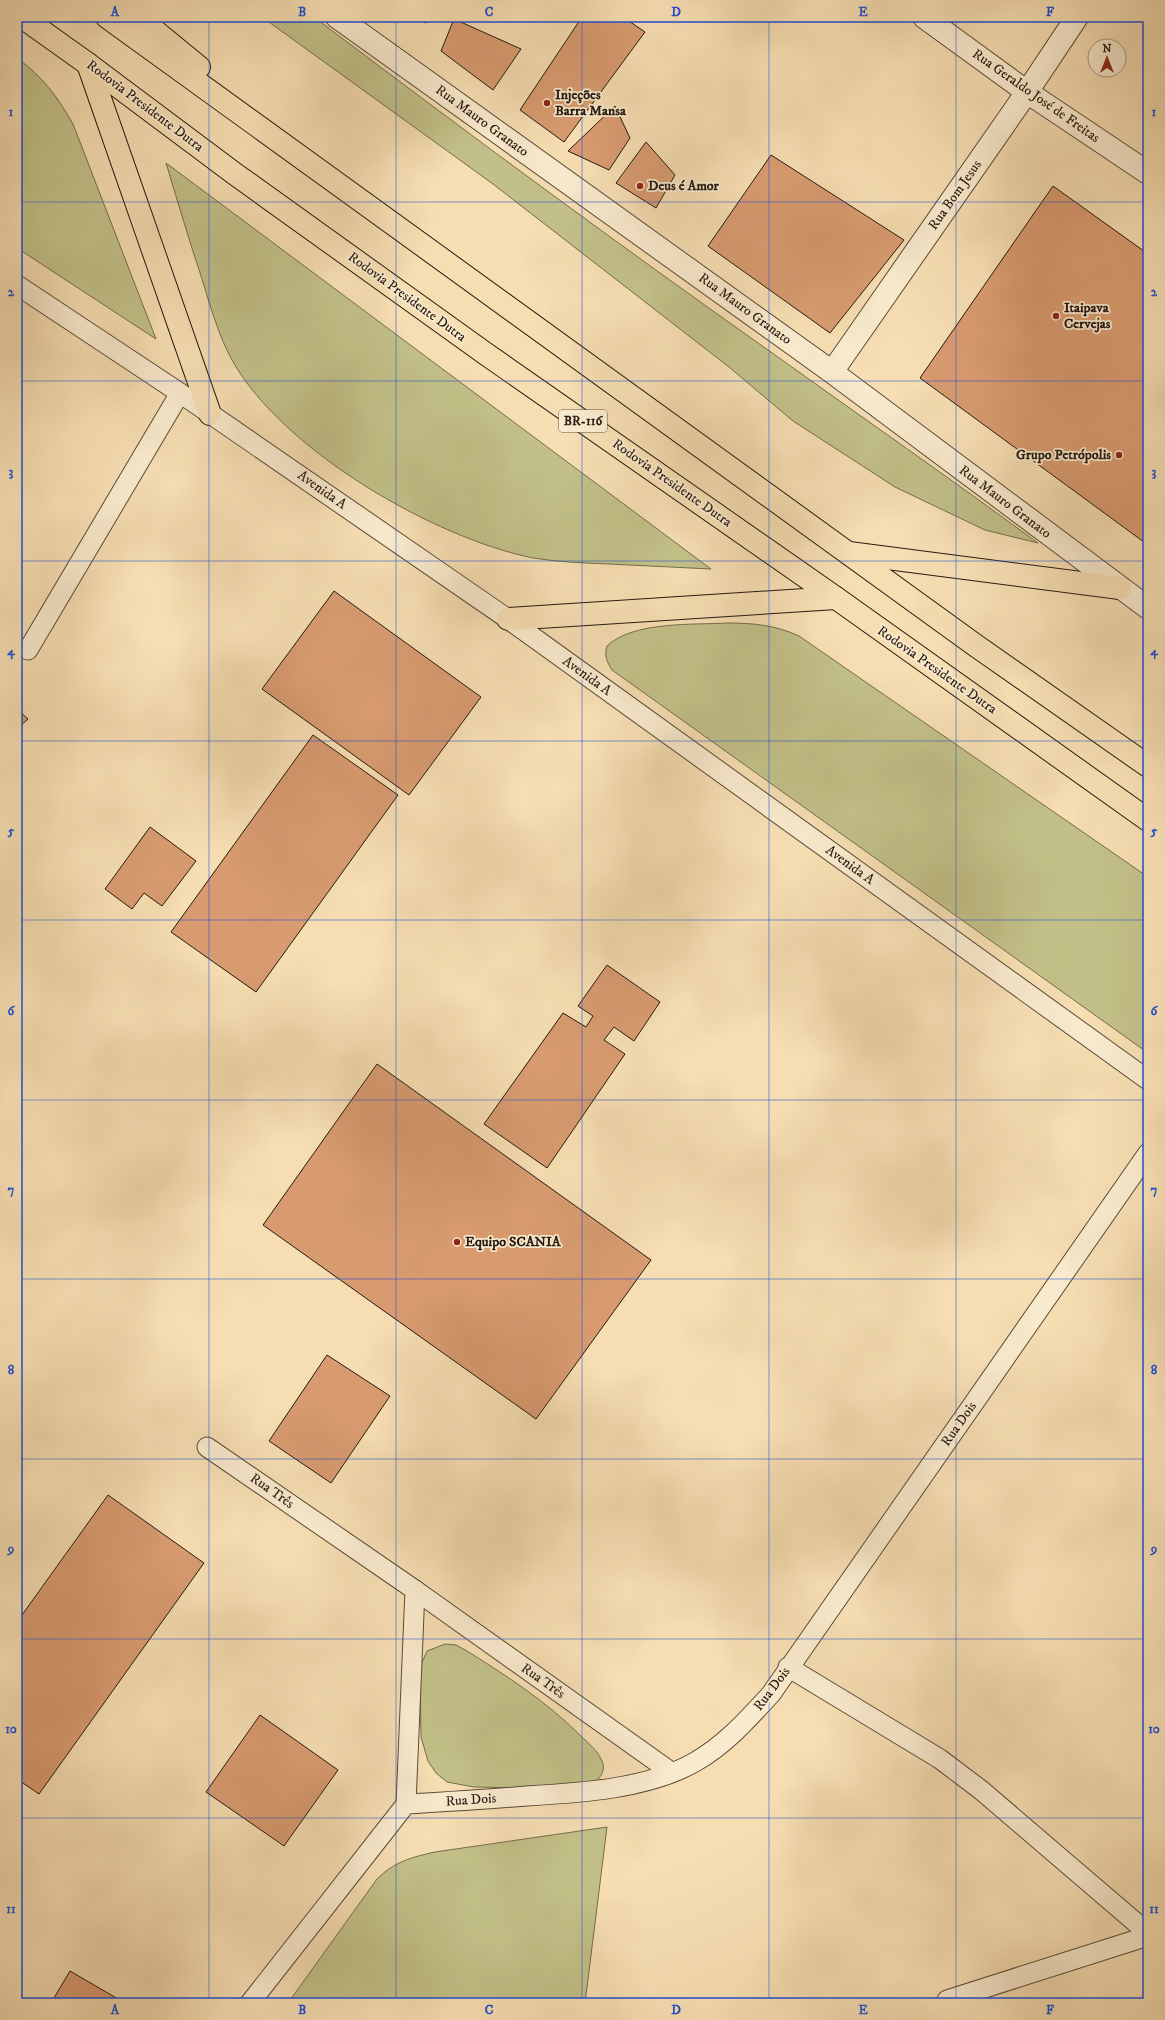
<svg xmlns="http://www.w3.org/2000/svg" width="1165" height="2020" viewBox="0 0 1165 2020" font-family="'IM FELL DW Pica',serif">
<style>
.green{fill:#c2c088;stroke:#746c4c}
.building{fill:#d89b70;stroke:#251911}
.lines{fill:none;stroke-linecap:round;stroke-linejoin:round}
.service-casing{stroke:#594a39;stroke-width:21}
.minor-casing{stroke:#594a39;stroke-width:24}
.motorway-casing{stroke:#251911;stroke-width:24}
.service{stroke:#f9eacd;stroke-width:19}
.minor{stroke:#f9eacd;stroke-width:22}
.motorway{stroke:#f6deb2;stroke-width:22}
.grid{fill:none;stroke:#1d4ed8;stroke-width:1;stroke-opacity:0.55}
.poi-dot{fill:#8f2418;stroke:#f9eacd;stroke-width:1.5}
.labels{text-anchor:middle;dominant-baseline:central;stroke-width:3.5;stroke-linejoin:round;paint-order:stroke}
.shield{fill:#f9eacd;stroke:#655849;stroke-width:1}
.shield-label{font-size:13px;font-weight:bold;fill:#251911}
.poi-label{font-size:14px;font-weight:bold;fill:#251911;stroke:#f9eacd;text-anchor:start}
.street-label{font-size:14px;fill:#251911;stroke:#f9eacd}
.neatline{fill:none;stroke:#1d4ed8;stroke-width:1.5}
.grid-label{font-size:13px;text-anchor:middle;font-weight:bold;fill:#1d4ed8}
</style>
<rect width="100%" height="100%" fill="#f6deb2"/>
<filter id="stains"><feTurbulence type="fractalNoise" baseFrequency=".005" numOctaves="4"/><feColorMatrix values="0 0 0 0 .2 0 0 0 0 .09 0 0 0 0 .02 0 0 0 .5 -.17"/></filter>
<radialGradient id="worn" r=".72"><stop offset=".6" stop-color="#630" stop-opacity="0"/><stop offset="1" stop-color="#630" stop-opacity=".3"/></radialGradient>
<g class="green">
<path d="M262,17H314C466,132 619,245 775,355C863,418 951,479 1038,543L985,530L895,487L793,421L729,367L493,184Z"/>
<path d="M17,58C43,77 57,96 73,124L156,339L17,248Z"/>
<path d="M166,163L711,569C677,567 643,566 609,564C583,563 558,562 533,558C434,538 282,450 232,360C219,336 211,309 203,282C190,243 178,203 166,163Z"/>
<path d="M727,623C753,623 775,625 799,636L1148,877V1053L612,670C607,662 604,656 607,646C633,621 694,625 727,623Z"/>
<path d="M445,1644L456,1645L467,1651C507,1676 547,1702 581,1736C587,1742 597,1750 601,1759C607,1769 601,1778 592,1785L527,1788L474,1787L447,1782L436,1773L428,1761L421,1737L420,1667L427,1651Z"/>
<path d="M607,1827L585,2003H288L377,1879C394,1862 412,1857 435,1852Z"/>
</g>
<g class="building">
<polygon points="416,17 430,17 426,23"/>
<polygon points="582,17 623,17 645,32 564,142 520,110"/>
<polygon points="454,19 521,49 493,90 441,51"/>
<polygon points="615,106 630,138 609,170 568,151"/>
<polygon points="646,142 675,175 656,208 616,183"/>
<polygon points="771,155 904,240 830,333 708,246"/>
<polygon points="1053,186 1148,254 1148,545 920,378"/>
<polygon points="334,591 481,697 409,795 262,689"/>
<polygon points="17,709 28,719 17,729"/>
<polygon points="313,735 398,795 256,992 171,932"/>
<polygon points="150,827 196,861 162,906 144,893 132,909 105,889"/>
<polygon points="607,965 660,1002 634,1041 614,1027 604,1040 625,1054 547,1168 484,1124 563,1013 586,1027 593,1016 578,1006"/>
<polygon points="377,1064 651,1260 536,1419 263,1225"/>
<polygon points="327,1355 390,1396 331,1483 269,1441"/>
<polygon points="108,1495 204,1563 39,1794 17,1779 17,1622"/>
<polygon points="260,1715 338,1770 284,1846 206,1792"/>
<polygon points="70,1971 125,2003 51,2003"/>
</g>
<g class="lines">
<g class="service-casing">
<g id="service">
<polyline points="17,285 180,393 508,619 1148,1080"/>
<polyline points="28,650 180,393"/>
<polyline points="207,1447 415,1590 406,1804"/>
<polyline points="415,1590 671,1772"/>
<polyline points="788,1667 940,1759 981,1790 1148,1933"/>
<polyline points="947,2000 1148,1936"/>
<path d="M250,2003L406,1804C446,1802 487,1799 527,1796C579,1793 648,1789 695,1762C725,1745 748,1719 771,1694L1148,1153"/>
</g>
</g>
<g class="minor-casing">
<g id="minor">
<polyline points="337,17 832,372 1148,608"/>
<polyline points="924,17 1027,92 1148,173"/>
<polyline points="832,372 1027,92 1077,17"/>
</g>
</g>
<g class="motorway-casing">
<g id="motorway">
<polyline points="22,17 88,64 235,174 486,354 836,598 1148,820"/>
<polyline points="107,17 975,645 1148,766"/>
<polyline points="138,17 199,67"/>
<polyline points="88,64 210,414"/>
<polyline points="849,553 1120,588"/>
<polyline points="508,619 836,598"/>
</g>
</g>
<use href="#service" class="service"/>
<use href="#minor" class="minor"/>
<use href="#motorway" class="motorway"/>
</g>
<path class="grid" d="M209,17V2003M396,17V2003M582,17V2003M769,17V2003M956,17V2003M17,202H1148M17,381H1148M17,561H1148M17,741H1148M17,920H1148M17,1100H1148M17,1279H1148M17,1459H1148M17,1639H1148M17,1818H1148"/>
<g class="poi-dot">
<circle cx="547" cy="103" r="4"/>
<circle cx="640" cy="186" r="4"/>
<circle cx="1056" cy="316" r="4"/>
<circle cx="1119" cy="455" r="4"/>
<circle cx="457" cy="1242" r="4"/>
</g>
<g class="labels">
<rect class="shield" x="559" y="410" width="48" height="22" rx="3"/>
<g class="shield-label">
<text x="583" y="421">BR-116</text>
</g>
<g class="poi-label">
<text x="555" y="95">Injeções<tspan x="555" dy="16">Barra Mansa</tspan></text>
<text x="648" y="186">Deus é Amor</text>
<text x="1064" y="308">Itaipava<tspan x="1064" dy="16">Cervejas</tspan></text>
<text x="1111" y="455" text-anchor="end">Grupo Petrópolis</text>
<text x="465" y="1242">Equipo SCANIA</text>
</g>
<g class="street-label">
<text transform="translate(1036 96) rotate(35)">Rua Geraldo José de Freitas</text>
<text transform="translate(145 106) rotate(37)">Rodovia Presidente Dutra</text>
<text transform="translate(482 121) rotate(36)">Rua Mauro Granato</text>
<text transform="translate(955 195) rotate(-55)">Rua Bom Jesus</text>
<text transform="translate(407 297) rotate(36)">Rodovia Presidente Dutra</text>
<text transform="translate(745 309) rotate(36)">Rua Mauro Granato</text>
<text transform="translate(672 483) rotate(35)">Rodovia Presidente Dutra</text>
<text transform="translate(322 490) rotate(35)">Avenida A</text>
<text transform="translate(1005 502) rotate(37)">Rua Mauro Granato</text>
<text transform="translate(937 670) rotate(35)">Rodovia Presidente Dutra</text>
<text transform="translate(587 676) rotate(36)">Avenida A</text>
<text transform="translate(850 865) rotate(36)">Avenida A</text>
<text transform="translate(959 1424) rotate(-55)">Rua Dois</text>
<text transform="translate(272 1491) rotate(35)">Rua Três</text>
<text transform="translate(543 1681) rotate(35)">Rua Três</text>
<text transform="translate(772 1689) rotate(-53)">Rua Dois</text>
<text transform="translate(471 1800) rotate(-4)">Rua Dois</text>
</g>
</g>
<rect width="1165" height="2020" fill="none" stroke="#f6deb2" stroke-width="44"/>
<g transform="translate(1107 58)"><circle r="19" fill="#f9eacd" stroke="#a49682"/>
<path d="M0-3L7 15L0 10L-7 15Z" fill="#8f2418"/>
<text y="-6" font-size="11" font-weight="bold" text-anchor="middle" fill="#251911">N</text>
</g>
<rect x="22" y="22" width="1121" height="1976" class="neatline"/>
<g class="grid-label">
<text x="115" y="16">A</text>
<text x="302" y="16">B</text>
<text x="489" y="16">C</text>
<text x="676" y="16">D</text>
<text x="863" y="16">E</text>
<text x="1050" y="16">F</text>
<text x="11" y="116">1</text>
<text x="1154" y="116">1</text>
<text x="11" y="296">2</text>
<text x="1154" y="296">2</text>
<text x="11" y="476">3</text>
<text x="1154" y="476">3</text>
<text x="11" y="655">4</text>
<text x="1154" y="655">4</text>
<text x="11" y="835">5</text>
<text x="1154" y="835">5</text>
<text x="11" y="1015">6</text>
<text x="1154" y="1015">6</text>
<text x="11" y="1194">7</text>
<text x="1154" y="1194">7</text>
<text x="11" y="1374">8</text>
<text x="1154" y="1374">8</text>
<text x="11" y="1553">9</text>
<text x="1154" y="1553">9</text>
<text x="11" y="1733">10</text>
<text x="1154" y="1733">10</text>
<text x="11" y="1913">11</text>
<text x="1154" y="1913">11</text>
<text x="115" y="2014">A</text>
<text x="302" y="2014">B</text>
<text x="489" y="2014">C</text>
<text x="676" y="2014">D</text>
<text x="863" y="2014">E</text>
<text x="1050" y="2014">F</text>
</g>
<rect width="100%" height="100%" filter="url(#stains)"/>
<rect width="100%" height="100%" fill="url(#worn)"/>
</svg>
